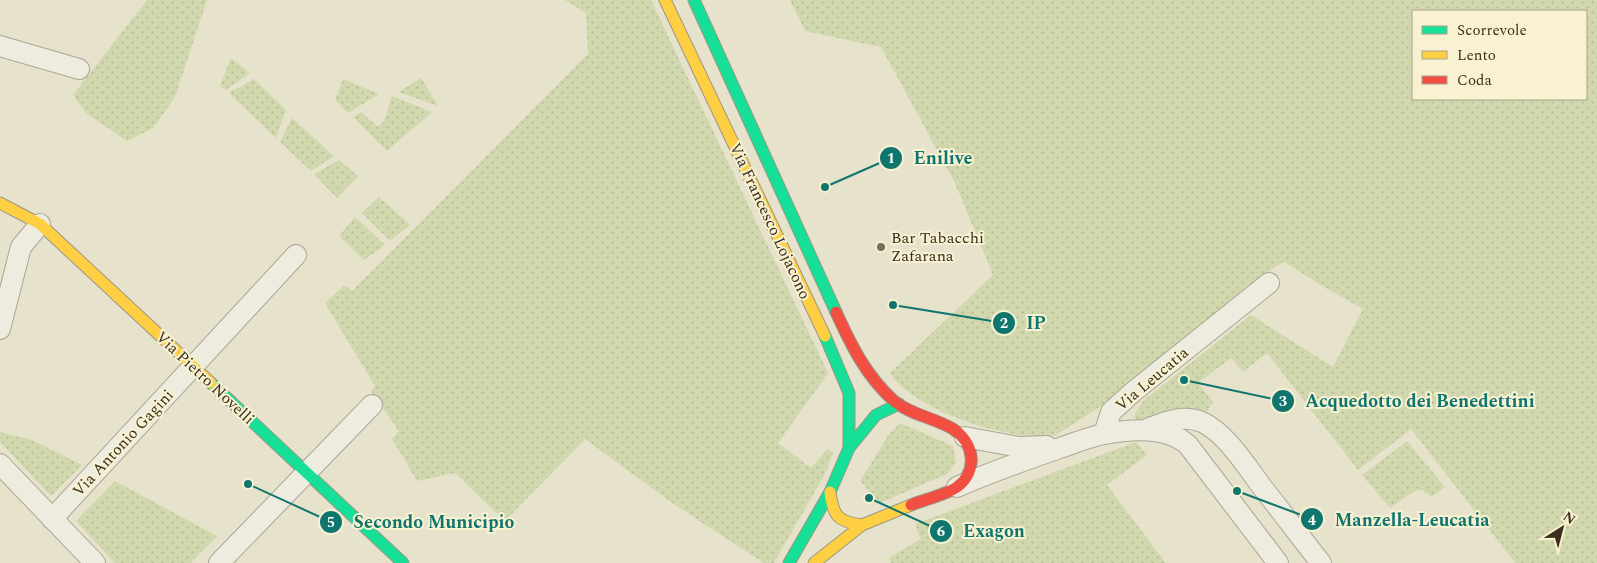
<svg xmlns="http://www.w3.org/2000/svg" width="1597" height="563" viewBox="0 0 1597 563" font-family="Spectral,serif">
<style>
.grass{fill:url(#grass-dots);fill-rule:evenodd}
.lines{fill:none;stroke-linecap:round;stroke-linejoin:round}
.street-casing{stroke:#aba696;stroke-width:22}
.fast-casing{stroke:#9b9586;stroke-width:13}
.slow-casing{stroke:#9b9586;stroke-width:13}
.jam-casing{stroke:#9b9586;stroke-width:13}
.street{stroke:#eeebdf;stroke-width:20}
.fast{stroke:#16e098;stroke-width:11}
.slow{stroke:#ffcf43;stroke-width:11}
.jam{stroke:#f24e42;stroke-width:11}
.poi-dot{fill:#776e5a;stroke:#f8f1d2;stroke-width:2}
.labels{text-anchor:middle;dominant-baseline:central;stroke-width:4;stroke-linejoin:round;paint-order:stroke}
.street-label{font-size:16px;fill:#3b2f1d;stroke:#f8f1d2}
.poi-label{font-size:16px;fill:#3b2f1d;stroke:#f8f1d2;text-anchor:start}
.leader{fill:none;stroke:#0f766e;stroke-width:2}
.callout-dot{fill:#0f766e;stroke:#f8f1d2;stroke-width:2}
.mark-label{font-size:15px;text-anchor:middle;font-weight:bold;fill:#fff}
.callout-label{font-size:18px;text-anchor:middle;font-weight:bold;fill:#0f766e;stroke:#f8f1d2;stroke-width:4;stroke-linejoin:round;paint-order:stroke}
</style>
<defs>
<pattern id="grass-dots" width="8" height="8" patternUnits="userSpaceOnUse" patternTransform="scale(1.25)"><rect width="8" height="8" fill="#d2d8ae"/><path d="M2 2h.1M6 6h.1" fill="none" stroke="#b5ba95" stroke-width="1.8" stroke-linecap="round"/></pattern>
</defs>
<rect width="100%" height="100%" fill="#e6e2cc"/>
<g class="grass">
<polygon points="147,0 207,0 175,97 153,128 127,141 86,113 73,95"/>
<polygon points="565,0 651,0 828,373 778,443 811,468 827,449 833,453 826,472 774,563 764,563 675,505 585,439 505,521 455,473 417,481 392,439 399,431 371,391 375,386 325,303 344,285 352,291 588,54 586,13"/>
<path d="M790,0H1597V563H1515L1411,429L1358,470L1267,353L1243,372L1231,358L1198,383L1213,402L1207,411H1199L1137,421L1134,416L1143,401L1251,315L1333,367L1363,309L1321,285L1284,262L1276,266L1200,332L1131,387L1056,435C1012,443 914,411 890,373L993,275L955,183L881,47L805,31ZM1413,11H1586V99H1413Z"/>
<polygon points="231,58 250,73 226,90 220,86"/>
<polygon points="421,78 438,106 399,92"/>
<polygon points="254,79 286,110 276,138 229,93"/>
<polygon points="343,79 379,94 348,113 335,100"/>
<polygon points="392,96 432,112 387,151 353,117 361,112 378,127 384,121"/>
<polygon points="292,118 334,156 311,171 280,142"/>
<polygon points="339,160 358,176 337,198 314,174"/>
<polygon points="379,197 410,225 390,241 362,213"/>
<polygon points="355,217 385,245 364,260 339,236"/>
<polygon points="900,423 953,446 956,463 947,474 880,503 860,481 888,436"/>
<polygon points="0,432 32,440 82,465 51,496 0,442"/>
<polygon points="1407,441 1445,487 1432,497 1422,490 1414,491 1390,508 1362,475"/>
<polygon points="1136,442 1147,455 1107,485 1166,563 891,563 889,558 921,539 915,524"/>
<polygon points="115,481 217,536 191,563 115,563 76,521"/>
</g>
<g class="lines">
<g class="street-casing">
<g id="street">
<polyline points="0,46 79,69"/>
<polyline points="0,329 21,247 40,224"/>
<path d="M1147,429C1165,422 1183,414 1202,422C1226,433 1247,467 1262,487C1282,512 1301,538 1321,563"/>
<polyline points="1104,434 1111,412 1133,392 1269,283"/>
<polyline points="965,437 1019,447 1047,446"/>
<polyline points="0,464 95,563"/>
<path d="M957,487C990,472 1023,461 1057,449C1072,444 1089,437 1104,434C1131,429 1167,426 1188,445L1278,563"/>
<polyline points="52,519 296,255"/>
<polyline points="219,563 372,405"/>
</g>
</g>
<g class="fast-casing">
<g id="fast">
<polyline points="694,0 836,312"/>
<polyline points="825,336 849,393 849,448"/>
<polyline points="211,383 403,563"/>
<polyline points="789,563 830,492 849,448 876,415 899,404"/>
</g>
</g>
<g class="slow-casing">
<g id="slow">
<polyline points="665,0 825,336"/>
<polyline points="0,203 40,224 211,383"/>
<path d="M830,492C833,516 838,522 862,525L911,505"/>
<polyline points="814,563 862,525"/>
</g>
</g>
<g class="jam-casing">
<path id="jam" d="M836,312C851,345 866,376 894,401C911,415 935,418 953,429C974,442 979,471 957,487C948,494 923,500 911,505"/>
</g>
<use href="#street" class="street"/>
<use href="#fast" class="fast"/>
<use href="#slow" class="slow"/>
<use href="#jam" class="jam"/>
</g>
<circle class="poi-dot" cx="881" cy="247" r="5"/>
<g class="labels">
<g class="street-label">
<text transform="translate(770 221) rotate(65)">Via Francesco Lojacono</text>
<text transform="translate(205 378) rotate(43)">Via Pietro Novelli</text>
<text transform="translate(1152 379) rotate(-40)">Via Leucatia</text>
<text transform="translate(123 443) rotate(-47)">Via Antonio Gagini</text>
</g>
<g class="poi-label">
<text x="891" y="238">Bar Tabacchi<tspan x="891" dy="18">Zafarana</tspan></text>
</g>
</g>
<path class="leader" d="M825 187L891 158M893 305L1004 323M1184 380L1283 401M1237 491L1312 519M248 484L331 522M869 498L941 531"/>
<g class="callout-dot">
<circle cx="825" cy="187" r="5"/>
<circle cx="893" cy="305" r="5"/>
<circle cx="1184" cy="380" r="5"/>
<circle cx="1237" cy="491" r="5"/>
<circle cx="248" cy="484" r="5"/>
<circle cx="869" cy="498" r="5"/>
<circle cx="891" cy="158" r="12"/>
<circle cx="1004" cy="323" r="12"/>
<circle cx="1283" cy="401" r="12"/>
<circle cx="1312" cy="519" r="12"/>
<circle cx="331" cy="522" r="12"/>
<circle cx="941" cy="531" r="12"/>
</g>
<g class="mark-label">
<text x="891" y="163">1</text>
<text x="1004" y="328">2</text>
<text x="1283" y="406">3</text>
<text x="1312" y="525">4</text>
<text x="331" y="527">5</text>
<text x="941" y="536">6</text>
</g>
<g class="callout-label">
<text x="943" y="164">Enilive</text>
<text x="1036" y="329">IP</text>
<text x="1420" y="407">Acquedotto dei Benedettini</text>
<text x="1412" y="526">Manzella-Leucatia</text>
<text x="434" y="528">Secondo Municipio</text>
<text x="994" y="537">Exagon</text>
</g>
<rect x="1412" y="10" width="175" height="90" fill="#f8f1d2" stroke="#aca38a"/>
<rect x="1422" y="26" width="25" height="8" fill="#16e098" stroke="#aca38a"/>
<text x="1457" y="35" font-size="15" fill="#3b2f1d">Scorrevole</text>
<rect x="1422" y="51" width="25" height="8" fill="#ffcf43" stroke="#aca38a"/>
<text x="1457" y="60" font-size="15" fill="#3b2f1d">Lento</text>
<rect x="1422" y="76" width="25" height="8" fill="#f24e42" stroke="#aca38a"/>
<text x="1457" y="85" font-size="15" fill="#3b2f1d">Coda</text>
<g transform="translate(1562 528) rotate(36)" stroke="#f8f1d2" stroke-width="4" paint-order="stroke">
<path d="M0-4L9 19L0 12L-9 19Z" fill="#3b2f1d"/>
<text y="-8" font-size="14" font-weight="bold" text-anchor="middle" fill="#3b2f1d">N</text>
</g>
</svg>
